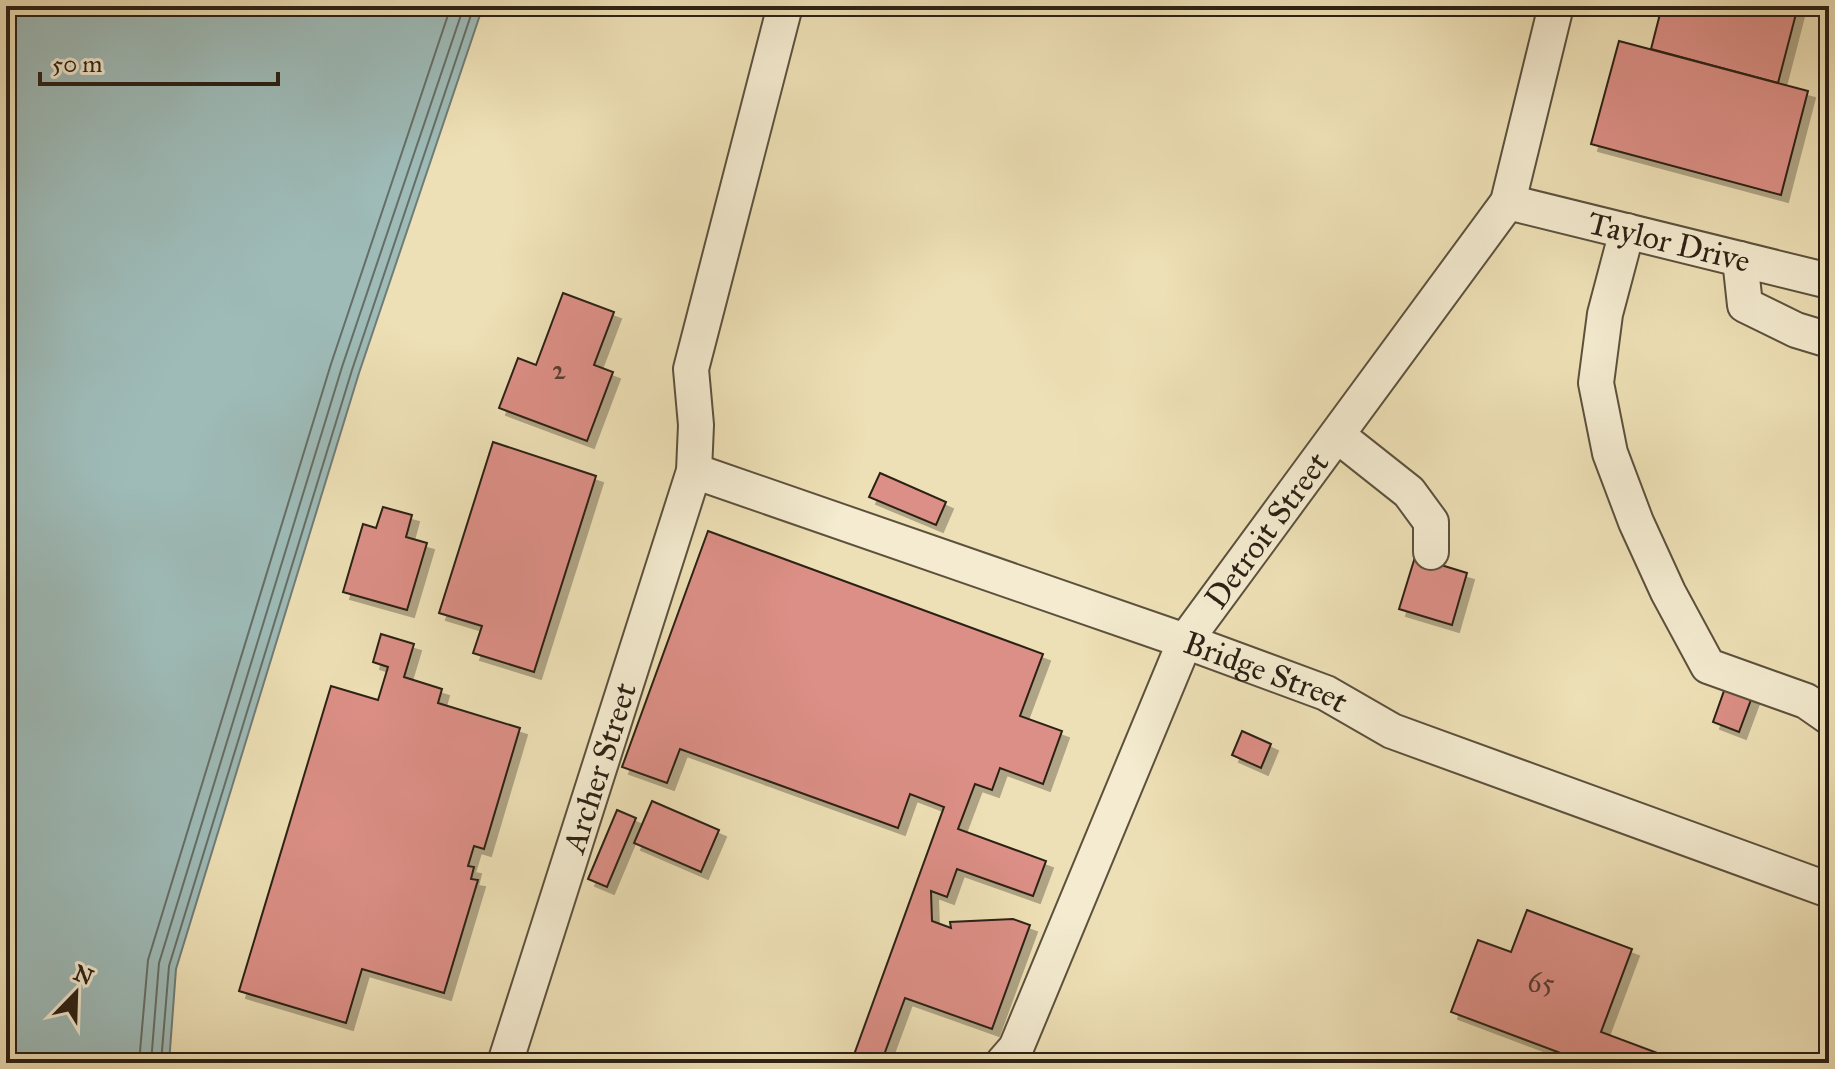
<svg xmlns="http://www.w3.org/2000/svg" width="1835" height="1069" viewBox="0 0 1835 1069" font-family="'IM FELL Great Primer',serif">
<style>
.water{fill:#9ebbb8;stroke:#707d77;stroke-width:2}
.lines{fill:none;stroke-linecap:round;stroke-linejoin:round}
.shore{stroke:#656e66;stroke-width:2}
.building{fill:#dc8f86;stroke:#2c2115;stroke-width:2;filter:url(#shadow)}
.minor-casing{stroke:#5c513d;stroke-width:38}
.minor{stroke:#f4ebd0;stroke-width:34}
.labels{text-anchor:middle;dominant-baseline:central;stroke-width:8;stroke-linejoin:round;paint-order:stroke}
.number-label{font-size:28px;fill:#583c31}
.street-label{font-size:32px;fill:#2c2115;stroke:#f4ebd0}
</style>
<defs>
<filter id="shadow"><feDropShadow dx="7" dy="7" stdDeviation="0" flood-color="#0004"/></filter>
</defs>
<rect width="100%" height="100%" fill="#eee0b6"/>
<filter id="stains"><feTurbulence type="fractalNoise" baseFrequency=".0025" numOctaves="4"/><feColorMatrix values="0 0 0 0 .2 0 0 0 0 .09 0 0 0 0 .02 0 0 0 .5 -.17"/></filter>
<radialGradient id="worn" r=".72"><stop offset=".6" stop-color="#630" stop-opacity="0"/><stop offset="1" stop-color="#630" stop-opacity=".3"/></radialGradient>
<polygon class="water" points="6,6 483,6 359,373 176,969 169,1063 6,1063"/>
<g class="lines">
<g class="shore">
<polyline points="139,1063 148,960 331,364 451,6"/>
<polyline points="151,1063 159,963 342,367 464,6"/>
<polyline points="161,1063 169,966 352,370 474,6"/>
</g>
</g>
<g class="building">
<polygon points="1662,6 1798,6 1778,83 1651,49"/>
<polygon points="1619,41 1808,91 1781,195 1591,144"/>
<polygon points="563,293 614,312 594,365 613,372 587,441 499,408 518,358 536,365"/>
<polygon points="493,442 596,476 534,672 473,653 482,626 439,613"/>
<polygon points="880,473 946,502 936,525 869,497"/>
<polygon points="383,507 412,515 406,537 427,543 407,610 343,592 363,524 376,528"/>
<polygon points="708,531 1043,654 1020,716 1062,731 1043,784 1000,768 992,790 975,784 958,829 1046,861 1033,896 957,869 947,897 931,891 932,921 951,928 950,922 1013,919 1030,925 992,1029 905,998 881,1063 851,1063 944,807 910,794 898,828 680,749 667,783 622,767"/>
<polygon points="1415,557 1467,573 1452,625 1399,609"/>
<polygon points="381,634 414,644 404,677 442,689 438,703 520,728 484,849 474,846 468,866 474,867 471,879 478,880 444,993 362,969 346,1023 239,991 331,686 378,700 388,667 373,662"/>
<polygon points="1725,688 1752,697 1739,732 1713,722"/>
<polygon points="1242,731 1271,744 1261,768 1232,755"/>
<polygon points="652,801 719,830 701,872 634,843"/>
<polygon points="617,810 636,818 607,887 588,879"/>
<polygon points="1527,910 1632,949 1601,1032 1684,1063 1587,1063 1451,1012 1478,940 1511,952"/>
</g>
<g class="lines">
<g class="minor-casing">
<g id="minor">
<path id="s1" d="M1508,202L1829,281"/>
<polyline points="1627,231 1605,314 1596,383 1610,453 1636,522 1668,592 1708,666 1806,701 1829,717"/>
<polyline points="1740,259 1745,305 1796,330 1829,340"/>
<polyline points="1337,435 1409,492 1431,522 1431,552"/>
<path id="s2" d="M694,471L1185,641L1326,693L1392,731L1829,890"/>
<path id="s3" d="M505,1063L694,471L696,425L691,369L785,6"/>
<path id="s4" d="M1003,1063L1016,1048L1185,641L1508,202L1556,6"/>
</g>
</g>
<use href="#minor" class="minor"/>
</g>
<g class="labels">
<g class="number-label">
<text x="559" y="369">2</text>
<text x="1541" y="982">65</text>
</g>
<g class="street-label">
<text stroke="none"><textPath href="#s1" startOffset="166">Taylor Drive</textPath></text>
<text stroke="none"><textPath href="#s4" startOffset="598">Detroit Street</textPath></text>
<text stroke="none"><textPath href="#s2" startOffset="606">Bridge Street</textPath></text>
<text stroke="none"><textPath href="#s3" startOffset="310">Archer Street</textPath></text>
</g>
</g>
<rect width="1835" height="1069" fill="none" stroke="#eee0b6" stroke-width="32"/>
<rect x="8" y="8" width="1819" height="1053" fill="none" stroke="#2c2115" stroke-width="4"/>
<rect x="16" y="16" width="1803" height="1037" fill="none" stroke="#2c2115" stroke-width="2"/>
<g transform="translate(76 993) rotate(23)" stroke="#f4ebd0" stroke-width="6" paint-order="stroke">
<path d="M0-6L14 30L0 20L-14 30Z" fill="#2c2115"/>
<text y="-12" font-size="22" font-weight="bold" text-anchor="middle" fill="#2c2115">N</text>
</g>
<path d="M40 72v12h238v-12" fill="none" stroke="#2c2115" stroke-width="4"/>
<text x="52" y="72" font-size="24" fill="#2c2115" stroke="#f4ebd0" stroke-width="6" paint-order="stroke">50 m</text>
<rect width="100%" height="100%" filter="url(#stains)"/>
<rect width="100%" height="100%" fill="url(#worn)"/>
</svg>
